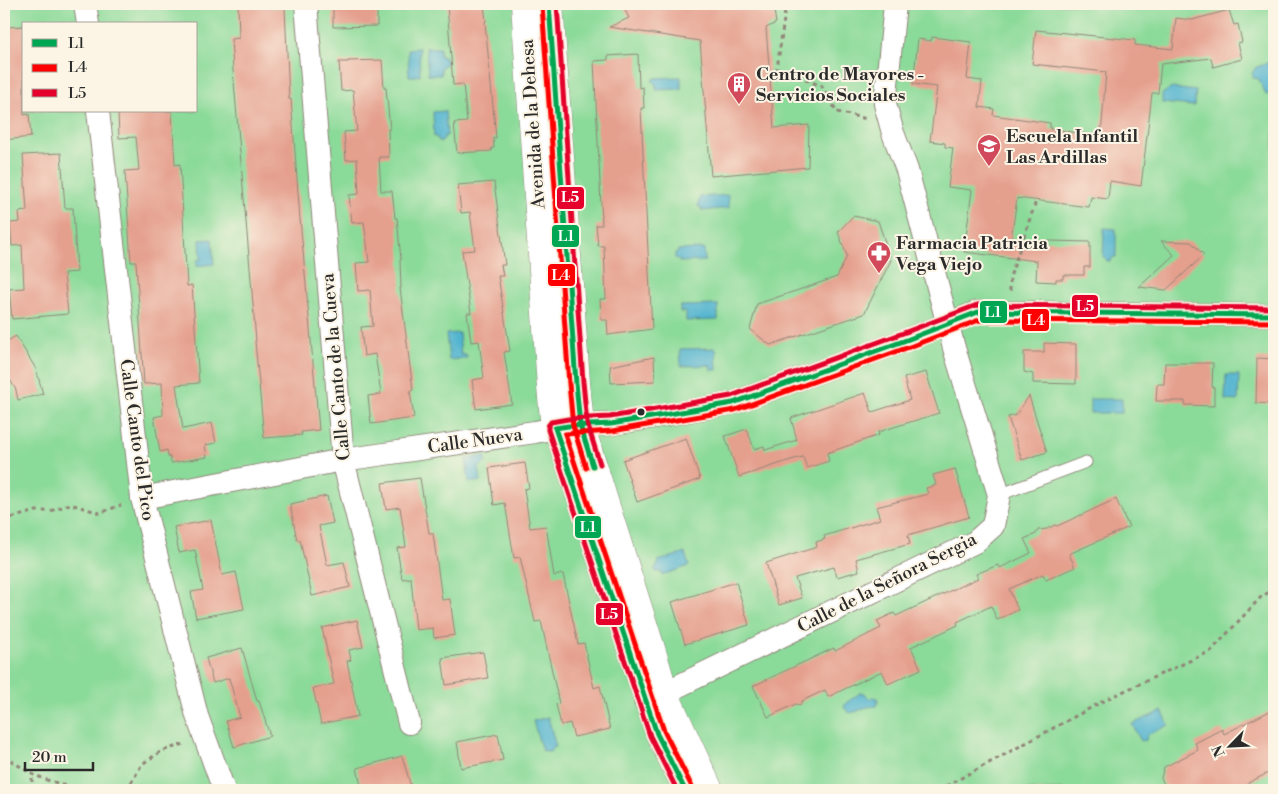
<svg xmlns="http://www.w3.org/2000/svg" width="1278" height="794" viewBox="0 0 1278 794" font-family="'Libre Bodoni',serif">
<style>
.green{fill:#8ada99;stroke:#5a8262;fill-rule:evenodd}
.water{fill:#51b4cf;stroke:#3e707d}
.building{fill:#e59f8d}
.lines{fill:none;stroke-linecap:round;stroke-linejoin:round}
.service-casing{stroke:#908678;stroke-width:13}
.minor-casing{stroke:#908678;stroke-width:24}
.tertiary-casing{stroke:#908678;stroke-width:29}
.path{stroke:#908678;stroke-width:3;stroke-dasharray:4 4;stroke-linecap:butt}
.service{stroke:#fff;stroke-width:11}
.minor{stroke:#fff;stroke-width:22}
.tertiary{stroke:#fff;stroke-width:28}
.bus-1-casing{stroke:#fcf5e5;stroke-width:9}
.bus-2-casing{stroke:#fcf5e5;stroke-width:9}
.bus-3-casing{stroke:#fcf5e5;stroke-width:9}
.bus-1{stroke:#00a651;stroke-width:5}
.bus-2{stroke:#f00;stroke-width:5}
.bus-3{stroke:#e4002b;stroke-width:5}
.bus-dot{fill:#2b2b2b;stroke:#fcf5e5;stroke-width:2}
.labels{text-anchor:middle;dominant-baseline:central;stroke-width:4;stroke-linejoin:round;paint-order:stroke}
.poi-label{font-size:18px;font-weight:bold;fill:#2b2b2b;stroke:#fcf5e5;text-anchor:start}
.street-label{font-size:18px;fill:#2b2b2b;stroke:#fcf5e5}
.line-badge{stroke:#fcf5e5;stroke-width:2}
.badge-label{font-size:14px;text-anchor:middle;font-weight:bold;fill:#fff}
</style>
<rect width="100%" height="100%" fill="#fcf5e5"/>
<filter id="ink" filterUnits="userSpaceOnUse"><feTurbulence type="fractalNoise" baseFrequency=".02" numOctaves="2"/><feDisplacementMap in="SourceGraphic" scale="10" xChannelSelector="R" yChannelSelector="G"/><feConvolveMatrix kernelMatrix="1 2 1 2 8 2 1 2 1" color-interpolation-filters="sRGB"/></filter>
<filter id="wash" filterUnits="userSpaceOnUse"><feTurbulence type="fractalNoise" baseFrequency=".0096" numOctaves="4" result="noise"/><feDisplacementMap in="SourceGraphic" scale="20" xChannelSelector="R" yChannelSelector="G"/><feGaussianBlur stdDeviation="1.12" result="paint"/><feColorMatrix in="noise" values="0 0 0 0 0 0 0 0 0 0 0 0 0 0 0 0 0 1.4 0 .05"/><feComposite in="paint" operator="in"/></filter>
<g filter="url(#wash)">
<rect width="100%" height="100%" fill="#f4e1c4"/>
<path class="green" d="M4,4H1274V790H4ZM24,24H196V111H24Z"/>
<g class="water">
<polygon points="419,48 420,75 415,76 409,76 408,49"/>
<polygon points="426,48 440,48 440,56 444,57 446,61 445,65 441,67 441,75 428,75"/>
<polygon points="1269,62 1274,76 1274,92 1266,95 1259,79 1254,78 1252,73 1255,69 1255,68"/>
<polygon points="681,77 681,89 656,90 656,85 652,80 655,78"/>
<polygon points="1172,88 1196,91 1194,106 1162,103 1162,94"/>
<polygon points="445,111 447,136 444,136 444,140 441,142 438,140 437,137 434,137 433,112"/>
<polygon points="728,195 729,208 702,211 701,208 698,206 700,197"/>
<polygon points="1104,228 1116,229 1116,257 1113,257 1111,261 1107,261 1105,257 1103,257"/>
<polygon points="212,239 214,264 197,266 197,260 201,259 200,240"/>
<polygon points="704,249 705,261 679,262 679,260 675,258 675,253 678,252 678,250"/>
<polygon points="718,305 718,320 686,321 686,312 680,312 680,306"/>
<polygon points="459,333 461,355 466,355 467,358 449,360 446,334"/>
<polygon points="716,348 717,370 711,370 710,365 681,366 680,349"/>
<polygon points="1226,375 1239,375 1238,401 1225,400"/>
<rect x="1090" y="399" width="32" height="14"/>
<polygon points="485,456 486,462 479,467 481,481 469,483 466,459"/>
<polygon points="685,553 689,566 662,575 661,572 656,572 655,570 655,567 659,564 658,561"/>
<path d="M860,693H865L869,699L873,697L877,698L878,702L877,706C874,707 871,706 868,707C861,708 856,714 848,712L844,707L846,703Z"/>
<polygon points="1162,711 1169,725 1147,735 1146,740 1141,741 1132,724"/>
<polygon points="548,717 556,747 552,748 551,751 549,752 547,752 546,750 542,751 533,721"/>
</g>
<g id="blocks">
<g class="building">
<polygon points="238,4 271,4 271,8 285,7 289,99 291,99 300,219 302,240 319,430 301,432 302,435 264,438 255,341 256,341 251,280 233,70 231,39 239,38"/>
<polygon points="333,4 377,4 377,26 333,27"/>
<polygon points="447,4 484,4 486,21 485,22 496,138 493,138 494,148 491,148 492,151 457,153 454,123 467,122 463,84 453,85"/>
<polygon points="635,4 773,4 776,23 766,28 774,128 809,125 808,167 711,176 700,41 609,27 629,18 624,8"/>
<polygon points="1229,10 1234,25 1238,24 1242,42 1238,43 1242,59 1213,67 1211,58 1161,64 1158,93 1152,93 1141,186 1110,181 1108,199 1091,197 1089,207 1017,198 1011,240 1090,242 1090,267 1084,267 1084,275 1063,275 1063,279 1056,279 1056,282 1036,281 1037,261 964,252 972,190 948,187 953,148 945,147 945,143 930,141 937,87 913,84 918,39 931,41 932,37 971,42 967,79 982,81 979,107 994,109 993,115 1050,123 1050,129 1101,136 1106,72 1032,64 1036,30 1135,40 1135,45 1173,49 1176,18 1192,20"/>
<polygon points="24,26 24,115 29,114 31,137 4,140 4,33 7,27"/>
<polygon points="638,54 639,88 643,87 644,108 641,108 643,153 652,329 608,335 607,320 601,320 600,299 606,299 604,246 598,246 596,225 602,225 594,61 608,60 608,56"/>
<polygon points="382,60 384,88 386,88 390,129 388,129 389,157 379,157 381,191 392,191 395,218 397,218 401,260 400,260 401,288 400,288 413,390 410,391 414,418 371,424 368,396 381,394 375,354 364,356 361,327 373,326 370,290 358,291 356,263 369,262 367,244 364,222 352,223 349,195 359,194 357,159 346,160 344,132 357,131 353,90 341,91 339,62 348,62 348,61"/>
<polygon points="118,111 172,111 175,165 180,164 187,286 192,285 199,383 176,385 183,429 212,423 216,443 205,445 207,457 171,463 170,457 168,457 167,450 160,452 154,417 163,415 162,383 144,384 136,262 131,262 125,171 139,170 136,137 119,138"/>
<polygon points="61,153 65,208 73,208 77,272 64,273 68,314 12,319 9,289 24,288 22,245 12,246 10,223 20,222 19,212 27,211 23,155"/>
<polygon points="494,182 505,265 501,265 503,276 498,276 510,351 504,352 512,404 476,409 472,380 484,378 479,341 471,342 467,313 471,313 462,251 475,250 470,212 461,213 458,185"/>
<polygon points="853,216 878,221 891,260 864,314 770,345 750,329 757,304 837,277 847,256 838,232"/>
<polygon points="1161,241 1191,242 1204,255 1166,290 1139,287 1174,255"/>
<polygon points="16,336 36,369 43,394 18,400 16,390 4,370 4,343"/>
<polygon points="1044,343 1076,344 1076,384 1033,383 1033,374 1024,372 1024,352 1044,352"/>
<polygon points="654,357 655,381 611,383 610,366"/>
<polygon points="1257,358 1274,359 1274,404 1256,403"/>
<polygon points="1165,363 1213,363 1212,387 1214,387 1214,406 1185,405 1185,401 1156,401 1157,384 1164,384"/>
<polygon points="926,372 939,413 878,432 879,435 827,453 829,461 807,468 803,457 794,459 739,477 725,436 747,429 754,449 764,446 765,450 797,440 791,418 865,393 872,412 910,400 904,378"/>
<polygon points="1029,396 1047,452 1022,460 1008,417 1016,415"/>
<polygon points="686,438 700,479 637,502 623,460"/>
<polygon points="525,463 529,488 524,489 530,528 546,526 554,576 563,574 578,644 584,643 594,688 600,686 610,729 574,737 570,723 561,725 556,704 559,703 541,621 535,622 520,557 514,558 505,503 494,505 489,468"/>
<polygon points="955,469 969,517 908,535 910,544 856,559 859,571 837,577 834,567 795,578 802,598 779,605 766,563 817,547 816,542 825,539 824,536 880,519 876,507 928,494 926,488 936,485 933,475"/>
<polygon points="420,478 429,533 433,533 442,600 450,599 455,635 434,638 433,628 416,630 411,578 402,579 397,548 406,547 400,507 386,509 382,483"/>
<polygon points="327,496 333,523 319,526 327,565 344,562 350,587 312,596 300,540 297,540 290,504"/>
<polygon points="1116,499 1129,527 1069,554 1075,567 1046,580 1043,574 1009,589 1018,610 997,620 991,606 957,622 958,625 911,647 921,669 888,684 882,671 828,697 825,690 802,701 800,705 796,704 768,717 753,686 834,648 835,651 881,628 877,621 894,613 896,616 978,578 976,574 998,565 1000,568 1031,553 1024,539 1036,534 1038,530 1047,529 1055,525 1057,526"/>
<polygon points="211,520 222,575 236,572 244,609 196,618 191,592 203,590 195,550 179,553 174,527"/>
<polygon points="736,582 749,625 685,644 672,602"/>
<polygon points="357,620 363,647 349,650 351,660 347,661 358,716 321,724 313,688 334,684 322,628"/>
<polygon points="242,648 257,701 259,701 270,736 234,747 226,721 240,717 229,678 213,683 206,658"/>
<polygon points="483,652 488,678 446,685 442,658"/>
<polygon points="1274,709 1274,770 1248,783 1252,790 1167,790 1161,778 1164,767 1198,750 1195,743 1222,729 1224,734"/>
<polygon points="498,734 503,760 461,768 457,742"/>
<polygon points="402,756 412,790 362,790 357,768"/>
</g>
</g>
</g>
<g filter="url(#ink)">
<use href="#blocks" fill-opacity="0" stroke="#908678" stroke-width="1"/>
<g class="lines">
<g class="service-casing">
<polyline id="service" points="999,495 1086,462"/>
</g>
<g class="minor-casing">
<g id="minor">
<polyline points="85,4 88,24"/>
<polyline points="306,4 343,460 409,723"/>
<polyline points="98,111 142,498 197,716 224,790"/>
<polyline points="555,428 657,734 685,790"/>
<polyline points="142,498 343,460 535,432 568,426 611,424 643,419 733,403 909,339 978,312 1274,315"/>
<polyline points="645,701 664,693 975,542 993,526 999,495 954,348 907,170 893,133 885,104 895,4"/>
</g>
</g>
<g class="tertiary-casing">
<g id="tertiary">
<polyline points="525,4 551,387 555,428"/>
<polyline points="549,4 576,383 580,425 652,652 664,693 709,790"/>
</g>
</g>
<g class="path">
<polyline points="786,4 777,69 822,86 837,112 867,119"/>
<polyline points="1010,291 1010,277 1036,201"/>
<polyline points="4,520 36,511 51,511 70,504 100,513 121,505"/>
<polyline points="4,756 32,774 47,780 74,788 76,790"/>
<polyline points="32,790 32,774"/>
<polyline points="127,790 142,764 162,751 184,744"/>
<polyline points="939,790 1109,698 1211,651 1261,597 1274,589"/>
</g>
<use href="#service" class="service"/>
<use href="#minor" class="minor"/>
<use href="#tertiary" class="tertiary"/>
<g class="bus-1-casing">
<g id="bus-1">
<polyline points="549,4 576,383 580,425 593,466"/>
<polyline points="685,790 657,734 555,428 568,426 611,424 733,403 909,339 978,312 1274,315"/>
</g>
</g>
<g class="bus-2-casing">
<g id="bus-2">
<polyline points="542,5 569,384 573,426 586,468"/>
<polyline points="692,787 664,731 565,434 612,431 735,410 912,346 979,320 1274,322"/>
</g>
</g>
<g class="bus-3-casing">
<g id="bus-3">
<polyline points="557,4 583,382 587,423 600,464"/>
<polyline points="677,790 650,736 548,430 548,426 551,422 568,419 610,417 731,396 906,332 977,305 1274,308"/>
</g>
</g>
<use href="#bus-1" class="bus-1"/>
<use href="#bus-2" class="bus-2"/>
<use href="#bus-3" class="bus-3"/>
</g>
</g>
<defs>
<g id="building-pin" transform="scale(1.25)"><path d="M0 17L-7.5 6A9.5 9.5 0 1 1 7.5 6Z" fill="#d1495b" stroke="#fcf5e5"/><path d="M-4-6H4V6H1V3H-1V6H-4ZM-2.5-4.3h1.7v1.8h-1.7ZM.8-4.3h1.7v1.8H.8ZM-2.5-1h1.7V.8h-1.7ZM.8-1h1.7V.8H.8Z" fill="#fff"/></g>
<g id="school-pin" transform="scale(1.25)"><path d="M0 17L-7.5 6A9.5 9.5 0 1 1 7.5 6Z" fill="#d1495b" stroke="#fcf5e5"/><path d="M0-5L7-2L0 1L-7-2ZM-4 1L0 2.5L4 1V4Q0 6-4 4Z" fill="#fff"/></g>
<g id="pharmacy-pin" transform="scale(1.25)"><path d="M0 17L-7.5 6A9.5 9.5 0 1 1 7.5 6Z" fill="#d1495b" stroke="#fcf5e5"/><path d="M-2-6h4v4h4v4h-4v4h-4v-4h-4v-4h4Z" fill="#fff"/></g>
</defs>
<g fill-rule="evenodd">
<use href="#building-pin" x="739" y="84"/>
<use href="#school-pin" x="989" y="146"/>
<use href="#pharmacy-pin" x="879" y="253"/>
</g>
<circle class="bus-dot" cx="641" cy="412" r="4.5"/>
<g class="labels">
<g class="poi-label">
<text x="756" y="74">Centro de Mayores -<tspan x="756" dy="21">Servicios Sociales</tspan></text>
<text x="1006" y="136">Escuela Infantil<tspan x="1006" dy="21">Las Ardillas</tspan></text>
<text x="896" y="243">Farmacia Patricia<tspan x="896" dy="21">Vega Viejo</tspan></text>
</g>
<g class="street-label">
<text transform="translate(533 124) rotate(-94)">Avenida de la Dehesa</text>
<text transform="translate(336 367) rotate(-95)">Calle Canto de la Cueva</text>
<text transform="translate(137 440) rotate(82)">Calle Canto del Pico</text>
<text transform="translate(475 441) rotate(-8)">Calle Nueva</text>
<text transform="translate(887 583) rotate(-27)">Calle de la Señora Sergia</text>
</g>
</g>
<g class="line-badge">
<rect x="556" y="186" width="29" height="24" rx="5" fill="#e4002b"/>
<rect x="551" y="224" width="29" height="24" rx="5" fill="#00a651"/>
<rect x="547" y="263" width="29" height="24" rx="5" fill="#f00"/>
<rect x="1071" y="294" width="28" height="24" rx="5" fill="#e4002b"/>
<rect x="979" y="300" width="29" height="24" rx="5" fill="#00a651"/>
<rect x="1021" y="308" width="29" height="24" rx="5" fill="#f00"/>
<rect x="574" y="515" width="28" height="24" rx="5" fill="#00a651"/>
<rect x="595" y="602" width="29" height="24" rx="5" fill="#e4002b"/>
</g>
<g class="badge-label">
<text x="570" y="202">L5</text>
<text x="566" y="241">L1</text>
<text x="561" y="280">L4</text>
<text x="1085" y="311">L5</text>
<text x="993" y="317">L1</text>
<text x="1036" y="325">L4</text>
<text x="588" y="532">L1</text>
<text x="609" y="619">L5</text>
</g>
<rect width="1278" height="794" fill="none" stroke="#fcf5e5" stroke-width="20"/>
<rect x="22" y="22" width="175" height="90" fill="#fcf5e5" stroke="#a8a49b"/>
<rect x="32" y="39" width="25" height="8" fill="#00a651" stroke="#a8a49b"/>
<text x="68" y="48" font-size="15" fill="#2b2b2b">L1</text>
<rect x="32" y="64" width="25" height="8" fill="#ff0000" stroke="#a8a49b"/>
<text x="68" y="72" font-size="15" fill="#2b2b2b">L4</text>
<rect x="32" y="89" width="25" height="8" fill="#e4002b" stroke="#a8a49b"/>
<text x="68" y="98" font-size="15" fill="#2b2b2b">L5</text>
<g transform="translate(1230 746) rotate(246)" stroke="#fcf5e5" stroke-width="4" paint-order="stroke">
<path d="M0-4L9 19L0 12L-9 19Z" fill="#2b2b2b"/>
<text y="-8" font-size="14" font-weight="bold" text-anchor="middle" fill="#2b2b2b">N</text>
</g>
<path d="M25 762v8h68v-8" fill="none" stroke="#2b2b2b" stroke-width="2.5"/>
<text x="32" y="762" font-size="15" fill="#2b2b2b" stroke="#fcf5e5" stroke-width="4" paint-order="stroke">20 m</text>
</svg>
